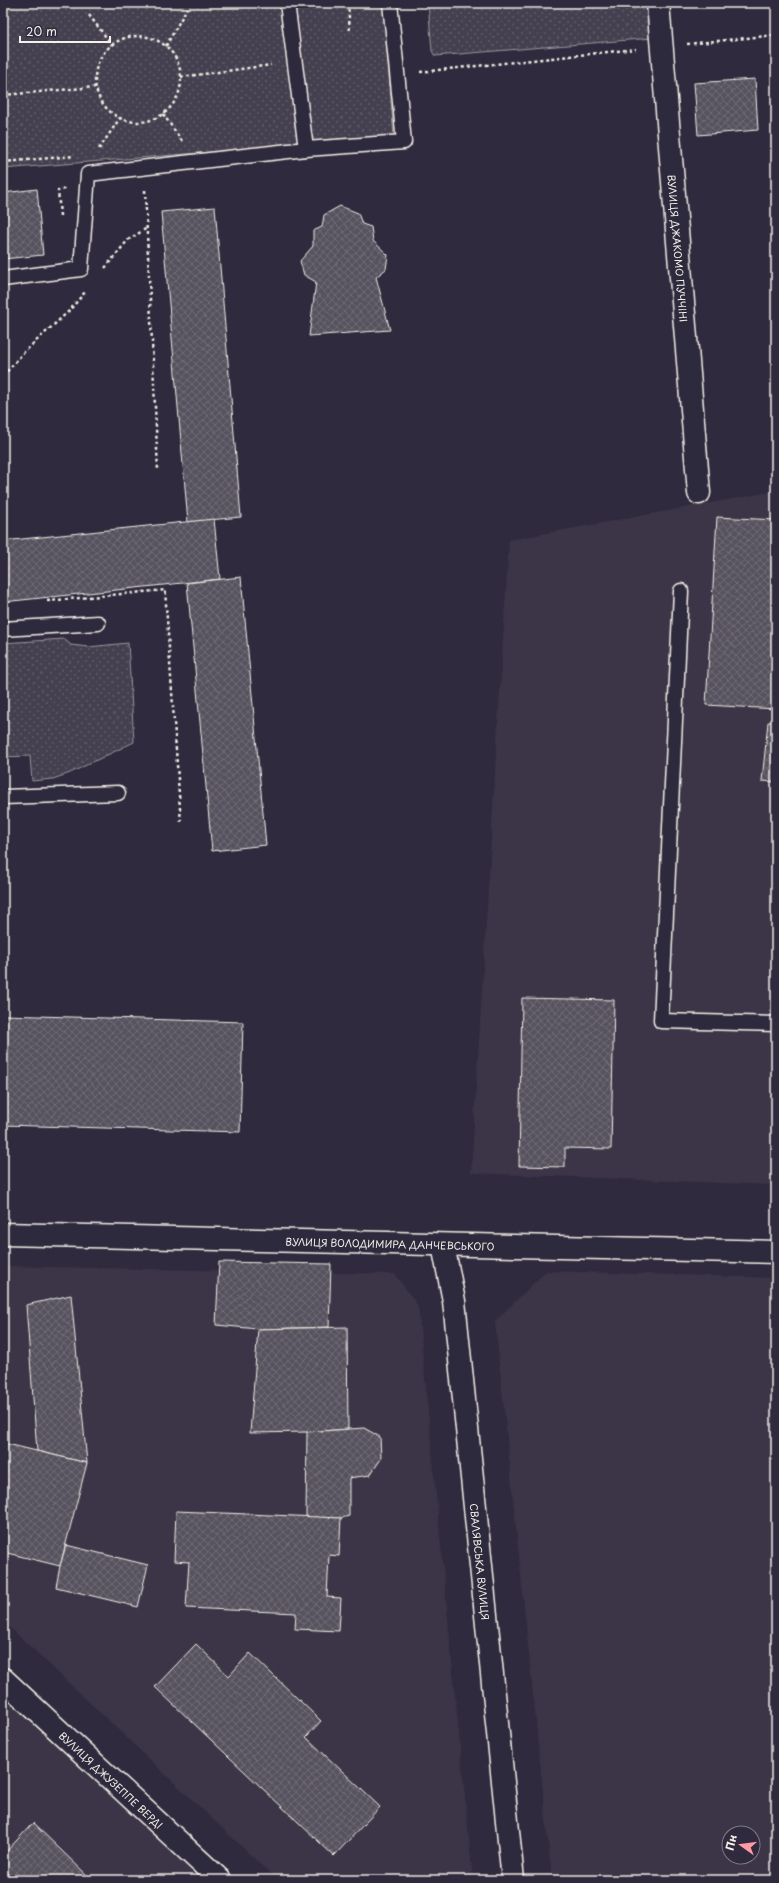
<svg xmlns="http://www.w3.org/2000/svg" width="779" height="1883" viewBox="0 0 779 1883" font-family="'Playpen Sans',sans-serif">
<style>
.built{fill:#3b3647;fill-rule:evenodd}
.grass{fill:url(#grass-dots);stroke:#9c989c}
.building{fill:url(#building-cross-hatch);stroke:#f4f1e8}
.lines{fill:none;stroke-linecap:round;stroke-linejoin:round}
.lane-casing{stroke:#f4f1e8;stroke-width:17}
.street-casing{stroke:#f4f1e8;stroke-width:25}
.secondary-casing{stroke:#f4f1e8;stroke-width:25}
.path{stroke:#f4f1e8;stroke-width:2.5;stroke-dasharray:3 3;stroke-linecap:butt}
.lane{stroke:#2f2a3d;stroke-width:14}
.street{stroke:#2f2a3d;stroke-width:22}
.secondary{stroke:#2f2a3d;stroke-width:22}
.labels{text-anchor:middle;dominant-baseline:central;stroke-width:4;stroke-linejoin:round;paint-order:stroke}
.street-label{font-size:10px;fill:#f4f1e8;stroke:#2f2a3d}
</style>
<defs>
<pattern id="grass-dots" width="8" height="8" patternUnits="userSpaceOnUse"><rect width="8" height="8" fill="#454050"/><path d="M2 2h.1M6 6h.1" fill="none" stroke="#605c69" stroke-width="1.8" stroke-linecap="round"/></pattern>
<pattern id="building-cross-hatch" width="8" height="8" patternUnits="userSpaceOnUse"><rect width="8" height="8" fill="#56525f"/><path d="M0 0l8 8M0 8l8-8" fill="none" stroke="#6f6b76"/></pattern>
</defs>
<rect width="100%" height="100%" fill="#2f2a3d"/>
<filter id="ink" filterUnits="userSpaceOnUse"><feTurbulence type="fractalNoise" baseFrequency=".025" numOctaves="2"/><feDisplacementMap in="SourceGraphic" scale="8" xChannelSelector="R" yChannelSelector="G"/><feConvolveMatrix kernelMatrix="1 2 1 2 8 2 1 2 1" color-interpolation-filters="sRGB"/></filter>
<g filter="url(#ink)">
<g class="built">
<polygon points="776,491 776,1185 471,1173 509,540"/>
<polygon points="3,1266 395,1274 418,1306 473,1880 277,1880 3,1621"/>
<path d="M546,1271L776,1278V1880H552L495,1321ZM729,1833H753V1857H729Z"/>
<polygon points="3,1688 206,1880 3,1880"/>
</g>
<g class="grass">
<polygon points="3,3 383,3 394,137 3,169"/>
<polygon points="428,3 650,3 653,38 435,56 432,51"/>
<polygon points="64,639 71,645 88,647 128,643 134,742 70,773 53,779 32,781 30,756 3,757 3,643"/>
</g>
<g class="building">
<polygon points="755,79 758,130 698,135 694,83"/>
<polygon points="37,189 43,255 3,259 3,193"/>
<polygon points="340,206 358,213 362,224 371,227 373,241 388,255 386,269 376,277 390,330 309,336 316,282 304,275 300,261 313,246 313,231 322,227 324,215"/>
<polygon points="215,207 241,517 188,522 161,212"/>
<polygon points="717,517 776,520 776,709 706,705"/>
<polygon points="214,519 220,579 3,602 3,541"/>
<polygon points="241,577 266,845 212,851 187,583"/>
<polygon points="768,722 776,722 776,782 762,781"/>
<polygon points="522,998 614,1000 611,1149 565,1148 565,1167 519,1166"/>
<polygon points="3,1015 243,1022 240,1132 3,1125"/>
<polygon points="219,1262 331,1264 329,1327 258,1329 216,1325"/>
<polygon points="71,1295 87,1463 37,1451 26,1305"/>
<polygon points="347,1327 348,1429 307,1432 250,1433 258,1329"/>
<polygon points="364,1428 380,1437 381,1459 370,1475 349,1478 349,1516 341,1518 306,1517 307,1432"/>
<polygon points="3,1443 87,1463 60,1566 3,1552"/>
<polygon points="176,1511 341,1518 339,1556 329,1555 327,1597 341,1598 339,1631 295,1629 296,1613 186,1608 189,1562 174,1561"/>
<polygon points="66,1545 148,1565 138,1607 56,1587 60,1566"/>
<polygon points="196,1644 229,1676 250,1653 321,1721 306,1737 380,1807 334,1856 155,1687"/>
<polygon points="33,1823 92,1880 15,1880 3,1868 3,1855"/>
</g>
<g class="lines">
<g class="lane-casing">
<g id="lane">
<polyline points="306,149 404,142 390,3"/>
<polyline points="3,279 81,269 88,174 306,149 287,3"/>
<polyline points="681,591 661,1021 776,1024"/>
<polyline points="3,629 98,623"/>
<polyline points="3,797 118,793"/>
</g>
</g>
<g class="street-casing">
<g id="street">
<path id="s1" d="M658,3L699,493"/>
<path id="s2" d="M3,1679L220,1880"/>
</g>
</g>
<g class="secondary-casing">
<g id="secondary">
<path id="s3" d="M3,1234L776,1252"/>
<path id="s4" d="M443,1245L454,1301L513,1880"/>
</g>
</g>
<g class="path">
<polyline points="348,3 350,33"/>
<polyline points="89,15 112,45"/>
<circle cx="138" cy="79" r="43"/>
<polyline points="687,44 776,35"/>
<polyline points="166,46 187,8"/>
<polyline points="420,72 636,49"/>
<polyline points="181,77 271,65"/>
<polyline points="3,95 95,87"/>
<polyline points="163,114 182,141"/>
<polyline points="99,149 120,118"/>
<polyline points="3,162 74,156"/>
<polyline points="145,190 158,471"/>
<polyline points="60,216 58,190 65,189"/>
<polyline points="105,268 128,240 147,228"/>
<polyline points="3,376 23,353 69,311 85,292"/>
<polyline points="47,601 165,590 181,823"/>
</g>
<use href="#lane" class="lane"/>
<use href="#street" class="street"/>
<use href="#secondary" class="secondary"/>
</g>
</g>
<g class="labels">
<g class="street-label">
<text stroke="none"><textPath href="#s1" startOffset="246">ВУЛИЦЯ ДЖАКОМО ПУЧЧІНІ</textPath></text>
<text stroke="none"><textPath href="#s3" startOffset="387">ВУЛИЦЯ ВОЛОДИМИРА ДАНЧЕВСЬКОГО</textPath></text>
<text stroke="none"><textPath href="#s4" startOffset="319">СВАЛЯВСЬКА ВУЛИЦЯ</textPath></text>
<text stroke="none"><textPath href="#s2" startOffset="148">ВУЛИЦЯ ДЖУЗЕППЕ ВЕРДІ</textPath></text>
</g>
</g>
<rect width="779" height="1883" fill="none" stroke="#2f2a3d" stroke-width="16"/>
<rect x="8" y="8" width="763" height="1867" fill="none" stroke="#f4f1e8" stroke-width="1.5" filter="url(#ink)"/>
<g transform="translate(741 1845) rotate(284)"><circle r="19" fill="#2f2a3d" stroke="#7e7a81"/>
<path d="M0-3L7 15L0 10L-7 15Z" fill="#ff9aa2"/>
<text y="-6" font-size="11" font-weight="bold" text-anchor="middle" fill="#f4f1e8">Пн</text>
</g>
<path d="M20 36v6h90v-6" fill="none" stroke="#f4f1e8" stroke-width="2"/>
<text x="26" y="36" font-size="12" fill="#f4f1e8" stroke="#2f2a3d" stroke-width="3" paint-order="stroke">20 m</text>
</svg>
